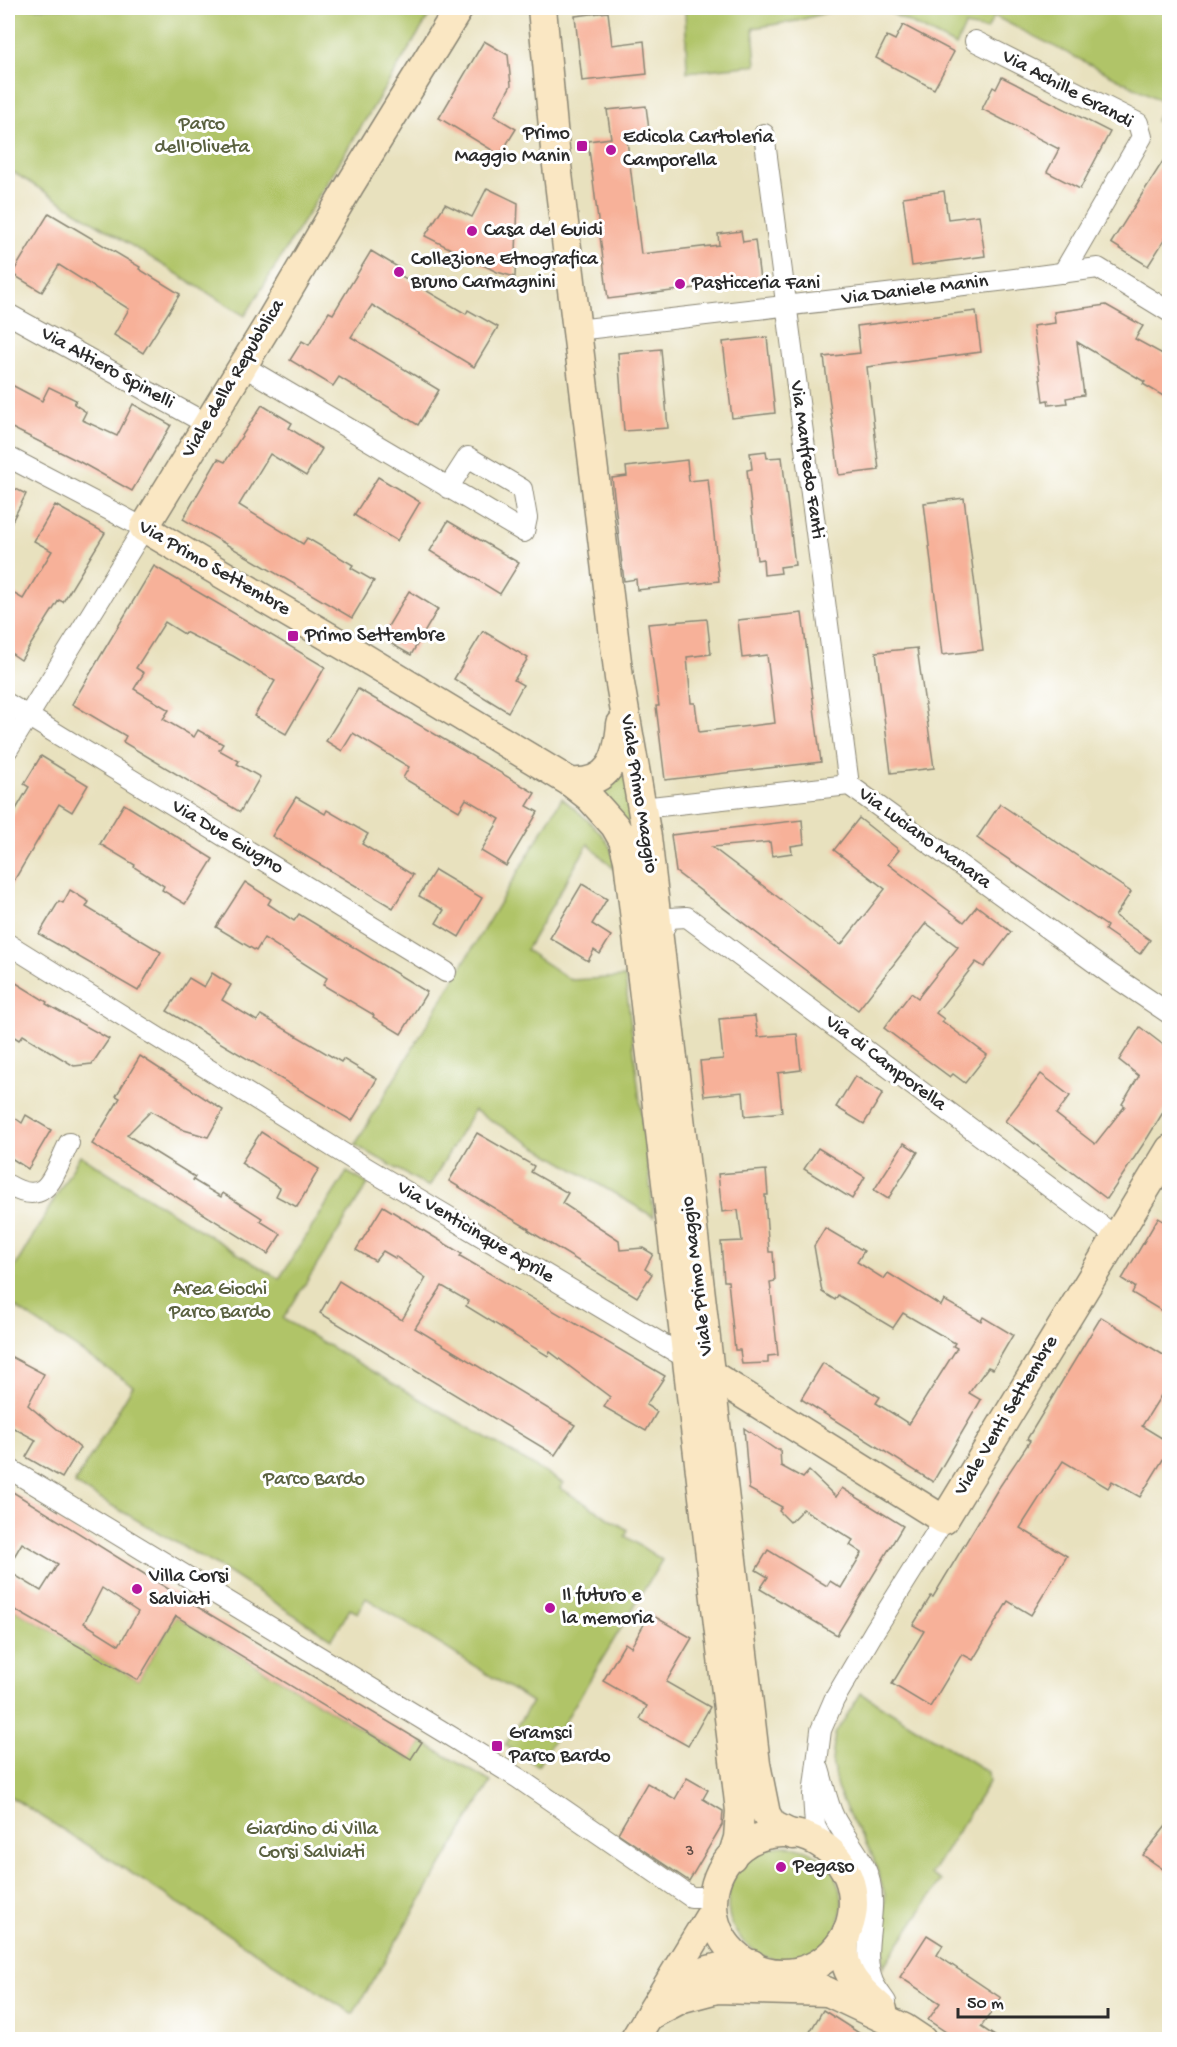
<svg xmlns="http://www.w3.org/2000/svg" width="1177" height="2047" viewBox="0 0 1177 2047" font-family="'Gochi Hand',sans-serif">
<style>
.green{fill:#b0c468;stroke:#6e784a;stroke-width:1.5}
.building{fill:#f7b199;fill-rule:evenodd}
.lines{fill:none;stroke-linecap:round;stroke-linejoin:round}
.street-casing{stroke:#8a8674;stroke-width:22}
.secondary-casing{stroke:#8a8674;stroke-width:31}
.street{stroke:#fff;stroke-width:20}
.secondary{stroke:#fae7c3;stroke-width:28}
.poi-dot{fill:#b5179e;stroke:#fff;stroke-width:2}
.labels{text-anchor:middle;dominant-baseline:central;stroke-width:6;stroke-linejoin:round;paint-order:stroke}
.number-label{font-size:16px;fill:#5e4c46}
.street-label{font-size:20px;fill:#2b2b2b;stroke:#fff}
.park-label{font-size:20px;fill:#5a6140;stroke:#fff}
.poi-label{font-size:20px;fill:#2b2b2b;stroke:#fff;text-anchor:start}
</style>
<rect width="100%" height="100%" fill="#fff"/>
<filter id="ink" filterUnits="userSpaceOnUse"><feTurbulence type="fractalNoise" baseFrequency=".0167" numOctaves="2"/><feDisplacementMap in="SourceGraphic" scale="12" xChannelSelector="R" yChannelSelector="G"/><feConvolveMatrix kernelMatrix="1 2 1 2 8 2 1 2 1" color-interpolation-filters="sRGB"/></filter>
<filter id="wash" filterUnits="userSpaceOnUse"><feTurbulence type="fractalNoise" baseFrequency=".008" numOctaves="4" result="noise"/><feDisplacementMap in="SourceGraphic" scale="24" xChannelSelector="R" yChannelSelector="G"/><feGaussianBlur stdDeviation="1.35" result="paint"/><feColorMatrix in="noise" values="0 0 0 0 0 0 0 0 0 0 0 0 0 0 0 0 0 1.4 0 .05"/><feComposite in="paint" operator="in"/></filter>
<g filter="url(#wash)">
<rect width="100%" height="100%" fill="#e8e1be"/>
<g class="green">
<polygon points="8,8 434,8 245,316 8,169"/>
<polygon points="685,8 842,8 797,21 753,28 756,65 687,72"/>
<polygon points="881,8 1169,8 1169,143 1161,138 1163,125 1156,121 1164,102 994,16 987,30 965,26 956,46"/>
<polygon points="625,764 637,833 597,795"/>
<path d="M562,798C577,811 609,835 613,855C614,859 614,865 614,869L588,844L526,950L571,980L625,977L654,1217L474,1110L429,1187L355,1145Z"/>
<polygon points="80,1155 279,1279 347,1172 368,1184 283,1319 563,1483 560,1488 628,1530 625,1536 662,1560 538,1766 505,1745 532,1702 366,1598 358,1613 350,1609 332,1639 224,1570 74,1484 133,1386 8,1302 8,1279"/>
<polygon points="8,1606 138,1680 176,1616 410,1759 422,1742 491,1782 353,2014 8,1795"/>
<polygon points="861,1693 988,1772 989,1782 931,1874 941,1881 883,1967 885,1895 872,1854 849,1815 837,1788 832,1761 835,1734"/>
<circle cx="785" cy="1903" r="57"/>
</g>
<g id="blocks">
<g class="building">
<polygon points="608,12 612,45 644,41 647,74 582,81 575,16"/>
<polygon points="903,25 954,52 934,89 876,58 887,36 895,40"/>
<polygon points="484,41 508,55 511,85 494,116 516,129 500,155 439,118"/>
<polygon points="1002,77 1110,132 1080,189 1047,172 1059,149 982,109 993,87 996,89"/>
<polygon points="646,106 650,138 627,140 641,254 719,245 718,234 741,231 743,242 755,240 760,280 608,299 588,141 611,138 607,110"/>
<polygon points="1170,150 1170,231 1148,266 1111,243"/>
<polygon points="487,188 518,203 515,277 497,272 425,236 445,204 472,217"/>
<polygon points="944,191 948,219 979,215 985,256 912,266 903,197"/>
<polygon points="49,213 140,267 139,269 180,294 143,353 114,335 129,309 59,265 42,292 12,274"/>
<polygon points="371,251 401,269 398,274 466,314 468,310 498,327 474,367 372,305 351,337 439,390 418,425 339,377 333,386 290,360 302,341 309,345 329,312 333,314"/>
<polygon points="1106,305 1143,326 1135,339 1170,358 1170,400 1143,384 1145,382 1077,342 1084,395 1066,398 1067,403 1049,405 1048,400 1043,401 1033,326 1055,323 1054,312"/>
<polygon points="976,311 981,352 867,367 879,470 839,475 824,357 860,353 857,326"/>
<polygon points="767,337 775,413 732,418 723,342"/>
<polygon points="661,349 668,428 624,431 618,353"/>
<polygon points="8,383 42,401 49,387 76,400 74,404 86,412 82,420 117,436 133,404 171,425 132,491 80,462 8,426"/>
<polygon points="262,405 292,423 289,428 322,449 306,476 270,454 239,505 303,544 307,538 353,565 351,568 374,581 352,618 183,519 218,459 225,462"/>
<polygon points="766,451 767,458 782,457 795,565 780,567 781,573 764,575 763,559 757,560 747,470 752,469 750,453"/>
<polygon points="687,460 689,481 708,479 719,581 637,590 636,579 624,581 612,478 627,476 626,467"/>
<polygon points="378,477 420,502 397,541 354,515"/>
<polygon points="8,485 26,494 8,529"/>
<polygon points="964,498 983,650 942,655 924,503"/>
<polygon points="55,505 105,533 63,602 59,600 21,660 8,651 8,590 23,599 52,551 34,541"/>
<polygon points="448,521 519,563 500,594 430,551"/>
<polygon points="154,566 325,667 286,734 254,716 275,681 233,656 185,632 184,634 165,622 136,668 144,673 134,689 169,710 163,719 194,737 198,730 223,744 219,750 239,761 237,764 260,777 240,812 123,742 126,736 72,704"/>
<polygon points="409,591 438,609 411,655 381,638"/>
<polygon points="802,613 821,762 665,780 656,706 659,706 648,624 707,619 711,654 687,657 691,703 695,703 699,732 775,723 767,655 742,658 738,620"/>
<polygon points="483,631 528,658 514,680 523,685 508,712 454,679"/>
<polygon points="917,648 934,768 891,773 876,652"/>
<polygon points="358,689 535,793 527,806 538,812 506,866 481,851 500,819 466,799 459,811 403,778 409,767 353,733 342,751 326,741"/>
<polygon points="41,756 88,785 72,812 59,804 8,891 8,823 29,787 24,784"/>
<polygon points="296,797 325,814 327,810 368,834 362,844 413,875 393,908 272,836"/>
<polygon points="124,804 213,859 185,904 162,890 164,886 134,867 135,865 100,844"/>
<polygon points="1000,804 1131,892 1115,916 1150,940 1140,954 1105,930 1107,926 977,838"/>
<polygon points="859,818 899,850 888,864 964,922 977,906 1011,932 984,967 976,962 936,1013 944,1019 942,1021 987,1055 965,1083 953,1074 950,1077 884,1028 911,993 918,998 958,947 926,923 858,1010 676,872 671,835 802,820 804,844 791,846 792,853 772,856 770,842 712,847 841,945 885,889 834,850"/>
<polygon points="435,870 482,898 459,937 436,923 444,910 419,896"/>
<polygon points="245,882 271,899 268,904 294,921 299,914 427,992 401,1034 373,1017 374,1015 323,985 327,978 264,938 256,951 216,927"/>
<polygon points="582,884 607,899 592,924 611,936 600,954 594,950 588,961 550,938"/>
<polygon points="70,890 89,902 86,907 161,952 138,991 39,934 59,901 63,903"/>
<polygon points="212,973 231,985 222,1000 257,1021 261,1015 341,1062 343,1059 377,1079 352,1121 167,1011 189,978 204,987"/>
<polygon points="8,978 47,1002 46,1004 109,1039 92,1064 74,1066 23,1035 19,1040 8,1033"/>
<polygon points="755,1016 758,1037 797,1034 801,1070 778,1073 782,1112 745,1116 743,1092 704,1096 700,1061 723,1059 719,1019"/>
<polygon points="1140,1027 1170,1050 1170,1101 1148,1137 1107,1199 1005,1121 1041,1074 1070,1096 1056,1114 1095,1144 1125,1106 1122,1104 1139,1076 1119,1060"/>
<polygon points="140,1056 223,1110 208,1137 184,1130 151,1111 127,1135 195,1177 193,1180 221,1197 223,1193 262,1218 260,1221 281,1234 268,1254 92,1144 120,1098 116,1096"/>
<polygon points="855,1076 883,1093 864,1124 836,1107"/>
<polygon points="8,1113 22,1123 26,1115 51,1130 28,1169 8,1156"/>
<polygon points="261,1132 319,1169 297,1207 276,1196 280,1188 241,1163"/>
<polygon points="477,1133 534,1166 531,1172 568,1193 562,1203 619,1240 620,1250 643,1248 653,1254 645,1269 652,1274 637,1297 528,1230 529,1229 449,1181"/>
<polygon points="904,1143 918,1152 888,1199 874,1190"/>
<polygon points="818,1148 865,1177 852,1199 804,1169"/>
<polygon points="766,1170 768,1195 765,1195 766,1213 769,1252 773,1252 775,1281 770,1282 778,1355 768,1356 768,1363 742,1364 740,1350 735,1350 728,1281 724,1281 721,1242 742,1241 738,1210 722,1212 718,1174"/>
<polygon points="383,1206 462,1254 460,1256 665,1376 646,1405 657,1412 646,1431 604,1407 610,1397 550,1352 548,1356 466,1306 468,1301 442,1286 415,1328 575,1425 555,1455 320,1313 339,1281 402,1320 426,1278 396,1257 395,1258 383,1251 375,1261 356,1250"/>
<polygon points="1158,1218 1170,1225 1170,1316 1132,1293 1135,1287 1122,1279"/>
<polygon points="825,1228 864,1251 857,1262 884,1279 888,1273 941,1306 944,1300 981,1321 983,1317 1013,1335 993,1369 988,1367 969,1393 981,1400 933,1482 801,1399 823,1363 880,1397 876,1403 909,1424 957,1348 953,1346 955,1343 903,1313 893,1328 838,1295 835,1300 822,1292 814,1246"/>
<polygon points="1101,1317 1170,1359 1170,1381 1142,1426 1170,1443 1170,1448 1140,1497 1112,1481 1108,1488 1063,1461 1020,1528 1067,1556 1031,1615 1008,1601 973,1660 962,1654 930,1707 892,1684 924,1631 913,1625 931,1596 933,1597 998,1489 1030,1441 1027,1439"/>
<polygon points="8,1355 44,1374 28,1405 80,1448 62,1478 26,1457 36,1440 8,1425"/>
<polygon points="744,1428 775,1449 780,1449 781,1466 803,1478 809,1471 836,1497 842,1488 903,1526 837,1635 760,1589 768,1577 756,1570 768,1550 827,1586 830,1581 841,1588 862,1553 850,1545 853,1540 803,1509 790,1522 779,1511 782,1507 749,1489"/>
<path d="M8,1489L186,1600L422,1742L411,1759L176,1616L138,1680L8,1606V1571L41,1591L58,1564L22,1543L8,1567ZM102,1588L138,1612L119,1645L84,1623Z"/>
<polygon points="650,1614 692,1638 666,1682 710,1707 688,1746 640,1719 647,1706 603,1681 625,1643 631,1647"/>
<polygon points="687,1778 708,1790 703,1799 723,1811 722,1825 689,1881 618,1833 647,1783 675,1799"/>
<polygon points="1170,1821 1170,1874 1143,1855"/>
<polygon points="927,1935 943,1945 937,1955 1001,1998 981,2027 1001,2040 958,2040 928,2020 940,2003 900,1977"/>
<polygon points="823,2010 870,2040 805,2040"/>
</g>
</g>
</g>
<g filter="url(#ink)">
<use href="#blocks" fill-opacity="0" stroke="#8a8674" stroke-width="1.5"/>
<g class="lines">
<g class="street-casing">
<g id="street">
<polyline points="975,41 1138,123 1142,137 1063,273"/>
<polyline points="764,134 849,785"/>
<polyline points="8,314 207,424"/>
<polyline points="577,330 1007,280 1098,268 1170,312"/>
<polyline points="243,366 524,532 527,518 522,489 468,457 448,488"/>
<polyline points="8,457 144,528 8,749"/>
<polyline points="8,704 446,972"/>
<polyline points="642,808 849,785 1109,973 1170,1014"/>
<polyline points="659,938 669,918 687,917 1115,1236"/>
<polyline points="8,944 365,1167 686,1358"/>
<path d="M8,1185C49,1209 53,1174 69,1143"/>
<polyline points="8,1468 455,1739 518,1778 691,1897 711,1897"/>
<path d="M819,1769C824,1785 827,1802 834,1817C845,1839 864,1857 870,1882C878,1915 860,1950 873,1982C876,1989 882,1996 886,2002"/>
<polyline points="827,1849 815,1826 813,1795 821,1730 834,1700 875,1630 944,1520"/>
</g>
</g>
<g class="secondary-casing">
<g id="secondary">
<polyline points="459,8 350,185 269,323 144,528 358,654 570,782 589,797 615,826 623,840 628,860 740,1811 738,1838 732,1857"/>
<polyline points="542,8 555,149 619,678 647,837 756,1764 766,1814 773,1825 793,1835"/>
<path d="M570,782C610,785 618,758 621,724"/>
<polyline points="698,1366 944,1520 1170,1149"/>
<circle cx="783" cy="1903" r="70"/>
<path d="M847,1931C837,1970 856,1986 883,2010"/>
<polyline points="811,1984 904,2028 922,2040"/>
<path d="M670,1992C691,1971 723,1964 752,1964"/>
<polyline points="649,2016 683,1998 717,1989 828,1992"/>
<polyline points="634,2040 712,1912"/>
</g>
</g>
<use href="#street" class="street"/>
<use href="#secondary" class="secondary"/>
</g>
</g>
<g class="poi-dot">
<rect x="576" y="140" width="12" height="12" rx="3"/>
<circle cx="611" cy="150" r="6"/>
<circle cx="472" cy="231" r="6"/>
<circle cx="399" cy="272" r="6"/>
<circle cx="680" cy="284" r="6"/>
<rect x="287" y="630" width="12" height="12" rx="3"/>
<circle cx="137" cy="1589" r="6"/>
<circle cx="550" cy="1608" r="6"/>
<rect x="491" y="1740" width="12" height="12" rx="3"/>
<circle cx="781" cy="1867" r="6"/>
</g>
<g class="labels">
<g class="number-label">
<text x="690" y="1852">3</text>
</g>
<g class="street-label">
<text transform="translate(1067 90) rotate(28)">Via Achille Grandi</text>
<text transform="translate(915 291) rotate(-7)">Via Daniele Manin</text>
<text transform="translate(107 369) rotate(29)">Via Altiero Spinelli</text>
<text transform="translate(234 379) rotate(-59)">Viale della Repubblica</text>
<text transform="translate(806 460) rotate(82)">Via Manfredo Fanti</text>
<text transform="translate(214 569) rotate(30)">Via Primo Settembre</text>
<text transform="translate(638 794) rotate(81)">Viale Primo Maggio</text>
<text transform="translate(227 838) rotate(31)">Via Due Giugno</text>
<text transform="translate(924 839) rotate(36)">Via Luciano Manara</text>
<text transform="translate(885 1064) rotate(37)">Via di Camporella</text>
<text transform="translate(475 1233) rotate(31)">Via Venticinque Aprile</text>
<text transform="translate(698 1276) rotate(-97)">Viale Primo Maggio</text>
<text transform="translate(1007 1416) rotate(-59)">Viale Venti Settembre</text>
</g>
<g class="park-label">
<text x="202" y="125">Parco<tspan x="202" dy="23">dell'Oliveta</tspan></text>
<text x="220" y="1290">Area Giochi<tspan x="220" dy="23">Parco Bardo</tspan></text>
<text x="314" y="1480">Parco Bardo</text>
<text x="312" y="1830">Giardino di Villa<tspan x="312" dy="23">Corsi Salviati</tspan></text>
</g>
<g class="poi-label">
<text x="570" y="134" text-anchor="end">Primo<tspan x="570" dy="23">Maggio Manin</tspan></text>
<text x="623" y="138">Edicola Cartoleria<tspan x="623" dy="23">Camporella</tspan></text>
<text x="484" y="231">Casa del Guidi</text>
<text x="411" y="260">Collezione Etnografica<tspan x="411" dy="23">Bruno Carmagnini</tspan></text>
<text x="692" y="284">Pasticceria Fani</text>
<text x="305" y="636">Primo Settembre</text>
<text x="149" y="1577">Villa Corsi<tspan x="149" dy="23">Salviati</tspan></text>
<text x="562" y="1596">Il futuro e<tspan x="562" dy="23">la memoria</tspan></text>
<text x="509" y="1734">Gramsci<tspan x="509" dy="23">Parco Bardo</tspan></text>
<text x="793" y="1867">Pegaso</text>
</g>
</g>
<rect width="1177" height="2047" fill="none" stroke="#fff" stroke-width="30"/>
<path d="M958 2008v9h150v-9" fill="none" stroke="#2b2b2b" stroke-width="3"/>
<text x="967" y="2008" font-size="18" fill="#2b2b2b" stroke="#ffffff" stroke-width="4.5" paint-order="stroke">50 m</text>
</svg>
